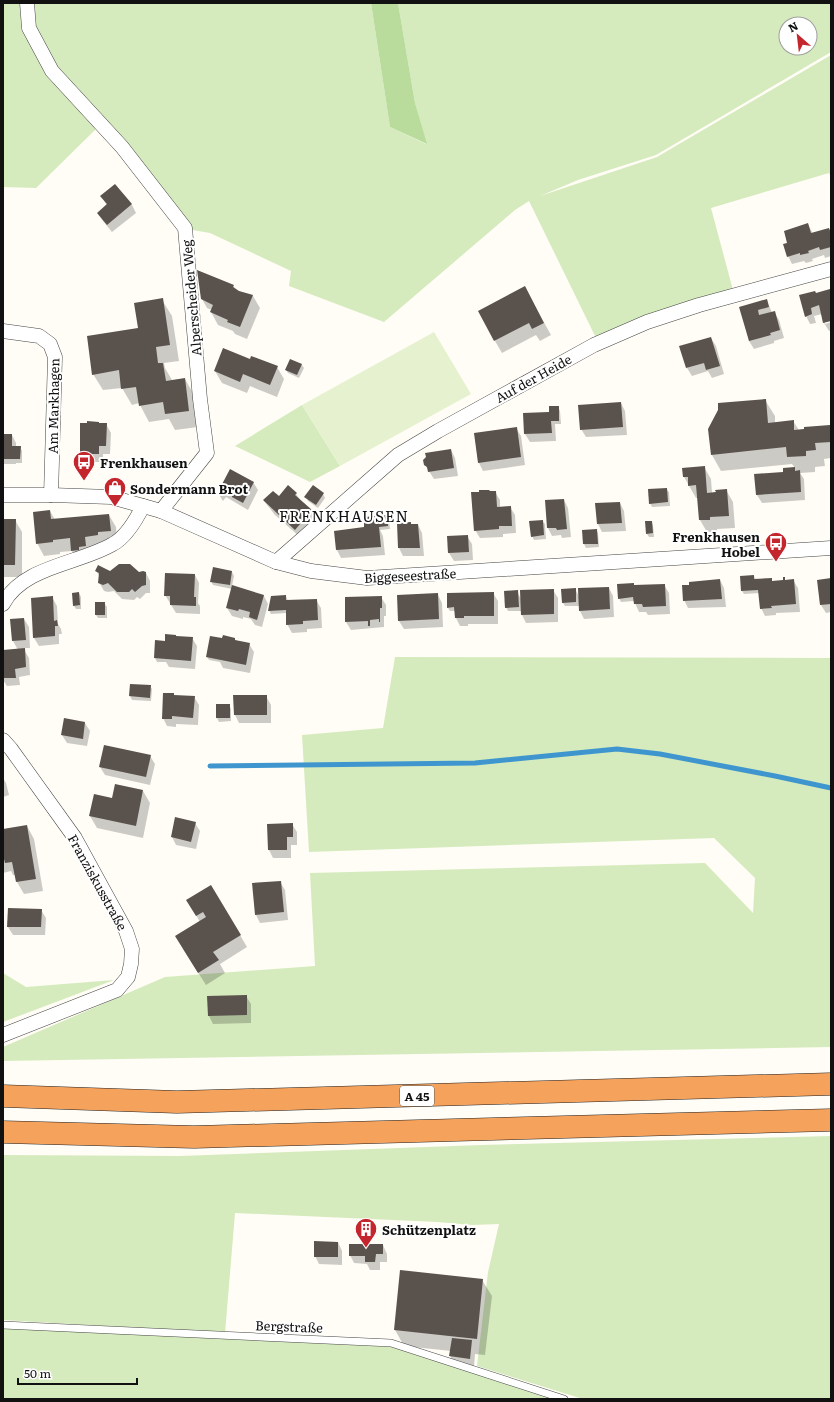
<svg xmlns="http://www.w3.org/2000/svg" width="834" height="1402" viewBox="0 0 834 1402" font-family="Literata,serif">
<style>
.green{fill:#d5ebbd;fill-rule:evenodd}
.forest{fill:#b9dc9c}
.pitch{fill:#e6f2cf}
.shadow{fill:#0003}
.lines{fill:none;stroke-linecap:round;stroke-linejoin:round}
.stream{stroke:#3f96cf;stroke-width:5}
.building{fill:#5a524d}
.service-casing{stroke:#444;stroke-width:8}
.minor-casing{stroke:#444;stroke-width:15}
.motorway-casing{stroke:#222;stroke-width:23}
.service{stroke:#fff;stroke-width:7}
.minor{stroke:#fff;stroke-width:14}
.motorway{stroke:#f5a25d;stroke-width:22}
.labels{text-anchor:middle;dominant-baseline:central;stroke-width:4;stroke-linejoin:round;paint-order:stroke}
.shield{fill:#fff;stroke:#585858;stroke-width:1}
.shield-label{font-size:12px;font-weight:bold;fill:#111}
.street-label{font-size:13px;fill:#111;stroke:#fff}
.poi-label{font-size:13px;font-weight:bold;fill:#111;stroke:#fff;text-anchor:start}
.quarter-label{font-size:15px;letter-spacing:1px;fill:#111;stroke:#fff}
</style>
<rect width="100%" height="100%" fill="#fffdf5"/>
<g class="green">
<polygon points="3,3 24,3 26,28 100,125 36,188 3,187"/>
<path d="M30,3H371L390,127L426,144L415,103L398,3H831V52L656,155L578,180L540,196L657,157L831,55V177L829,173L711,208L734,294L598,342L529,201L515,210L384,322L289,286L291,271L210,233L187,229L55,70L32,29ZM786,24H810V48H786Z"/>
<polygon points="302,405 340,466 310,482 235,446"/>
<polygon points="395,657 831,658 831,1047 3,1061 3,1047 165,977 315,966 310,873 705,863 753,913 755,878 714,838 309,852 302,735 383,728"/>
<polygon points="3,973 26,987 114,980 3,1022"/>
<polygon points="831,1136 831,1399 583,1399 477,1366 488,1272 499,1224 472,1225 437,1222 235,1213 225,1333 3,1320 3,1155 180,1156 482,1145"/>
<polygon points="3,1328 391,1347 557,1399 3,1399"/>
</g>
<polygon class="forest" points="371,3 398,3 415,103 427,144 390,127"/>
<polygon class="pitch" points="434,332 471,394 340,466 302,405"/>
<g class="shadow">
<polygon points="115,185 132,205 136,213 112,232 103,221 98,213 107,206 102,197"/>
<polygon points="808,224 813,234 831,233 831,256 825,258 824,255 812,259 813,261 806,263 804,261 792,264 788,256 788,244"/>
<polygon points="233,286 238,291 253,296 260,308 247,339 235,334 233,331 218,325 211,312 212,310 207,308 202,299"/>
<polygon points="525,288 551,335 540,341 536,335 502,353 495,341"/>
<polygon points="829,291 831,294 831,320 825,322 825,324 831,322 831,330 829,331 824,323 822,314 814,316 816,323 810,324 806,316 816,294"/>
<polygon points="162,300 172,316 179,361 164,363 165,368 172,380 185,379 194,395 198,427 175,430 169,419 149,422 139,403 132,405 122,388 103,390 93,374 139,329"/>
<polygon points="767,300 772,313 774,312 779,320 784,338 774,341 774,343 754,349 749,341 741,307"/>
<polygon points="711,338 716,346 724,374 712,378 708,371 692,376 687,368"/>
<polygon points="250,360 277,367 284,379 277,397 250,386 247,393 222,383 215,371"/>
<polygon points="302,365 304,368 299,378 288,373 286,370"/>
<polygon points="765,400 775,416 775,423 793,421 799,430 830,426 831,428 831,458 824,459 825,466 815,467 815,472 800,473 804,479 805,500 762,503 757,495 755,475 784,473 795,468 792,464 721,471 712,455"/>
<polygon points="621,403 625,411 627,435 586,437 581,429"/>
<polygon points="558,407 560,411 561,424 555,424 556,441 530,442 525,434 524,414 551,413"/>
<polygon points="99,423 100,424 106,424 111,433 110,454 103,454 103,462 85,462 81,454"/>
<polygon points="516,428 521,436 525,465 483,471 479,463 475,434"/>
<polygon points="3,435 12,435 16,443 16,447 20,447 22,451 22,463 16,463 16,464 3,464"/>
<polygon points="451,450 455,458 458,476 434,479 425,465"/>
<polygon points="704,467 711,479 712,493 726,490 733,502 735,528 717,529 717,532 707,532 700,520 698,498 696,498 684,477 684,468"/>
<polygon points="230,471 253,482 258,490 248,510 226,497 223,501 218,493"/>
<polygon points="313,487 323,494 325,498 318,508 308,501 306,497"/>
<polygon points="666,489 669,492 670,506 652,507 650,503"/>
<polygon points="495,492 500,500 500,507 510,507 515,515 516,533 503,534 503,537 480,538 475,530"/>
<polygon points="296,494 301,501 311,511 316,519 300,537 275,515 264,501"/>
<polygon points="564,500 568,508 571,537 562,538 561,535 552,536 548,528"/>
<polygon points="620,503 624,511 626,531 602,532 598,524 596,504"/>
<polygon points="50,511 55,520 109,515 116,527 117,543 79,562 72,551 60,552 60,554 44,556 37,543"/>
<polygon points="387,516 389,520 390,529 380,530 383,536 385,555 341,558 337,550 366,529"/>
<polygon points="3,520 15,520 22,532 22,577 3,577"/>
<polygon points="542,521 545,524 546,539 534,540 532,536"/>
<polygon points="651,522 653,525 654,537 649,537 647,534"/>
<polygon points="412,525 418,525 422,533 424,556 403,556 399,548"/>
<polygon points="596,530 598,533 599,547 586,548 584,544 583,531"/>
<polygon points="467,536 472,544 473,560 454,561 449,553 448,537"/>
<polygon points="96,571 146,573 150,581 150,593 146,593 140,599 137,597 134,600 122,599 114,591 108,592 104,591 99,582 100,577"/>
<polygon points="232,572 234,576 232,586 264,596 268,604 262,627 255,625 251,619 243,617 243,619 232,616 227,608 232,589 213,585 211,581"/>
<polygon points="195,575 199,583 198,603 200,606 200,614 176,613 165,595"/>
<polygon points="754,576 756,580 772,582 793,580 798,588 800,612 776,613 776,615 765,616 761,608 760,593 744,594 742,591"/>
<polygon points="831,579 831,612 826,613 821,605 818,581"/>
<polygon points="720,580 724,588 726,607 688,608 684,600"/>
<polygon points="664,585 669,593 670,614 648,615 646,612 639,612 634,601 621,602 619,598 634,586"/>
<polygon points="609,588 613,596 614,617 584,619 580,611 579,606 565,606 563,603 575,589 579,596"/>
<polygon points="553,590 558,598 558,622 526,623 522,615 522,611 508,611 506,607 517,592 521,599"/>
<polygon points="79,593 81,597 81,609 76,609 74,606"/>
<polygon points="493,593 498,601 498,624 468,624 468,626 460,626 456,618 456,611 450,611 448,608"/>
<polygon points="438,595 442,603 443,627 404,629 399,621"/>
<polygon points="286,596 288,601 316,600 321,608 322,628 307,629 307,632 292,633 287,624 287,613 271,614 269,610"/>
<polygon points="52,597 57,606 58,624 61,629 62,634 59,634 59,644 39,646 34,638"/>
<polygon points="381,597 386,605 386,616 384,616 384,627 351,630 346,622"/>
<polygon points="104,603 107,607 107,618 98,618 96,615"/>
<polygon points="24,619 29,627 30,648 23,648 29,658 30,675 19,677 20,685 7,686 3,680 3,651 18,650 13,641"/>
<polygon points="176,637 192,638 197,646 195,669 169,667 166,662 157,662 155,658"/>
<polygon points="234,638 236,641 249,644 254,652 250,673 223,668 220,662 209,660 207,657 221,639"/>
<polygon points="131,685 150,686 152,689 151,701 132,700 130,696"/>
<polygon points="174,696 194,697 199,705 198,725 176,724 176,727 167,726 163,718"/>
<polygon points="234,696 266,696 271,705 271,723 239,723 235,715"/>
<polygon points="229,705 231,709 231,721 219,722 217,718"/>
<polygon points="85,723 90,731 87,746 67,743 62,735"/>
<polygon points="150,756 155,764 150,785 105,775 100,767"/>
<polygon points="3,778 6,783 9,795 3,797"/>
<polygon points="143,791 150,803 143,838 97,828 90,816 113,799"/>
<polygon points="195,823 200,831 196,849 176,845 172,837"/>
<polygon points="292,824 297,832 297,845 291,845 291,858 273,858 269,850 268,825"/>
<polygon points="27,826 34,839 43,891 24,894 17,882 16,875 13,875 11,871 3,873 3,828 4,830"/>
<polygon points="280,882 285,890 288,920 260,923 256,915"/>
<polygon points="187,900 240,935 247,947 220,964 225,973 206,985 183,949 200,922"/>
<polygon points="41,910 46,918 45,935 13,935 8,927"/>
<polygon points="246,996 251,1004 251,1023 213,1024 209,1016 208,997"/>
<polygon points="338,1242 342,1251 342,1265 319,1264 315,1256"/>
<polygon points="383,1245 387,1254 387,1262 380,1262 380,1270 370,1270 367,1264 354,1263 350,1255"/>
<polygon points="401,1271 482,1280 492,1296 485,1355 475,1354 474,1367 455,1364 450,1356 451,1351 404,1346 395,1330"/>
</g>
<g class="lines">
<polyline class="stream" points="210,766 475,763 617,749 660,754 775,776 831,788"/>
</g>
<g class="building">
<polygon points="115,184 132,204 107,225 97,213 107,204 100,196"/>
<polygon points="808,223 811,233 829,228 831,233 831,247 820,250 819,247 808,251 809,253 800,255 800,253 787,257 783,244 787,243 784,231"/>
<polygon points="197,270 234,285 233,287 239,291 253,295 240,327 227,322 228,320 210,312 213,305 201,299"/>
<polygon points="525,286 544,323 532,329 529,323 494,341 478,311"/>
<polygon points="830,289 831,295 831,321 823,323 819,305 811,308 812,314 805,317 799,295 815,291 816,293"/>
<polygon points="163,298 170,345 156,347 158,363 163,363 166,381 185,378 189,411 165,414 163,402 139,406 136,387 121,389 119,370 92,375 87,336 138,328 134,303"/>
<polygon points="767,299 769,307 758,310 759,315 775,311 780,330 770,333 771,335 749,341 739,307"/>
<polygon points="711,337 720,366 706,370 704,363 686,368 679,346"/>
<polygon points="223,348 250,359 251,356 278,366 270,385 243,374 240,382 214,371"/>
<polygon points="290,359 302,364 297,375 285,370"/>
<polygon points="766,399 768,423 794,420 794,430 804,429 804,427 830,425 831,442 815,443 816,450 806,451 806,456 787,457 786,447 711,455 708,429 718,410 718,403"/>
<polygon points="621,402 623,427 580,430 578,405"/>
<polygon points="549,406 559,406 559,421 551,421 552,433 524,434 523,413 549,412"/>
<polygon points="87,421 99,422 99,423 107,423 106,446 99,446 99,454 80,454 80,423 87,423"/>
<polygon points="517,427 521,457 478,463 474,433"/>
<polygon points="3,434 12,434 12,446 21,446 20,459 3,459"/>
<polygon points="451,449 454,468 428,472 427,467 424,465 423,460 426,457 425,453"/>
<polygon points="705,466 707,493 716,492 715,490 727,489 729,516 710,517 710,520 699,520 696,485 688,486 688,477 683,477 682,468"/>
<polygon points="795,467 795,471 800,470 801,492 756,495 754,474 783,472 783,468"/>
<polygon points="230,469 254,482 243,503 232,497 232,495 221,490 221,491 219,490"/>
<polygon points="288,485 297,493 295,495 312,510 295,530 263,500 273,491 279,496"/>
<polygon points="313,485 324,493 316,505 304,497"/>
<polygon points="667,488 668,502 649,504 648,489"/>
<polygon points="479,490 489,490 490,491 496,491 497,507 511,506 512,526 499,526 499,529 474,531 471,492 479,492"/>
<polygon points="564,499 567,529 557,530 556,528 547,528 545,500"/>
<polygon points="620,502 622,523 597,524 595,503"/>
<polygon points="50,510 51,519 109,514 111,531 98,532 98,535 85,537 86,546 79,547 79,550 71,551 70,538 53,540 53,542 36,544 33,512"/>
<polygon points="387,515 388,526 379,527 381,547 336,550 334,531 364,527 364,517"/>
<polygon points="3,519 16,519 15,565 3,565"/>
<polygon points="543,520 544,535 531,537 529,521"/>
<polygon points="645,521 652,521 653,533 646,534"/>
<polygon points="411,522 411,524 418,524 420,548 398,548 397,523"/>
<polygon points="597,529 598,544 583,544 582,530"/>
<polygon points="468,535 469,552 448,553 447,536"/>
<polygon points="119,564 130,564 139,572 143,571 146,572 146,585 142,586 135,592 132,589 129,592 117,592 108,583 103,585 98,583 99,573 95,571 98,565 110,571"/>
<polygon points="213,567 232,571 230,585 210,582"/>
<polygon points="165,573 195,574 194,597 196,597 196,606 170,605 170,596 164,596"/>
<polygon points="754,575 754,579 772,578 772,581 783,580 783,577 785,577 785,580 794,579 796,604 771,606 772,608 760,609 758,590 741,591 740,576"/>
<polygon points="831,578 831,604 820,605 817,580"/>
<polygon points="720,579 722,599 683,601 682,585 689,585 689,582"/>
<polygon points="634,583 634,585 665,584 666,606 643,607 642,604 634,604 633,597 618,599 617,584"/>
<polygon points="232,585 264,595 257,620 249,617 250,612 239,609 238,611 226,608"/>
<polygon points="609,587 610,609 579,611 578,588"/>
<polygon points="576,588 576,602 562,603 561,589"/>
<polygon points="554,589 554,614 521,615 520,590"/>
<polygon points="518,590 519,607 505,608 504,591"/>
<polygon points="79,592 80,605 73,606 72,593"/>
<polygon points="494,592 494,616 464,616 464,618 455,618 454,607 447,608 447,593"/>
<polygon points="438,593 439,619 398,621 397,595"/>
<polygon points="286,595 286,600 317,599 318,620 303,621 303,624 286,625 286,610 268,611 271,596"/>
<polygon points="53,596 54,621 57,620 58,626 55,626 55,636 33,638 31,598"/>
<polygon points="382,596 382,608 380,608 380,622 379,622 379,619 370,620 370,626 368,626 368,621 345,622 345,597"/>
<rect x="95" y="602" width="10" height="13"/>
<polygon points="24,618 26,640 12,641 10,619"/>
<polygon points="165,634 176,635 176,636 193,637 191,661 154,658 155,640 165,641"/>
<polygon points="223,635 235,638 235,640 250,643 246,665 206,657 210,636 222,638"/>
<polygon points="25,648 26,667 15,669 16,678 3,678 3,650"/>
<polygon points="130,684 151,685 150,698 129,696"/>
<polygon points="163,693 174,693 174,695 195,696 193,718 172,716 172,719 162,719"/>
<polygon points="233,695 267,695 267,715 234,715"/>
<rect x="216" y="704" width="14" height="14"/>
<polygon points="64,718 85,722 83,739 61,735"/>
<polygon points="104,745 151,755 146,777 99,767"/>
<polygon points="115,784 143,790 136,826 89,816 94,794 112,798"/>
<polygon points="175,817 196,822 191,842 171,837"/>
<polygon points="293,823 293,837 287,837 287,850 268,850 267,824"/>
<polygon points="27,825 36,879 16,882 12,862 5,863 4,859 3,859 3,829"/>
<polygon points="281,881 284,912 255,915 252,883"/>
<polygon points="211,885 241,935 213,952 219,960 198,973 175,936 206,917 203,912 196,916 186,900"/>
<polygon points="8,908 42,909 41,927 7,927"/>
<polygon points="247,995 247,1015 208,1016 207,996"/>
<polygon points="314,1241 338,1242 338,1257 314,1257"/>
<polygon points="349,1244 383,1244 383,1254 376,1254 375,1262 365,1262 365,1256 349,1256"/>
<polygon points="400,1270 483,1279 477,1339 394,1330"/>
<polygon points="452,1338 472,1340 470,1359 449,1356"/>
</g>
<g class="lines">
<g class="service-casing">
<polyline id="service" points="3,1325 391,1343 564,1399"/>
</g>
<g class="minor-casing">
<g id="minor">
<polyline points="27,3 29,28 52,71 122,147 185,228 200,399 207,453 161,511"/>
<polyline points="3,331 39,336 50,344 55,357 51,495"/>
<polyline points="3,495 51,495 111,497 161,511 276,562 311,571 367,578 831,548"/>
<polyline points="276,562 398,455 438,431 594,345 647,322 699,305 831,269"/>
<path d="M3,604C23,566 79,564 113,544C126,537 137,518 143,506"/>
<polyline points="3,740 11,749 75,838 126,931 132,949 131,964 128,977 117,990 3,1035"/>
</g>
</g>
<g class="motorway-casing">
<g id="motorway">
<polyline points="3,1096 177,1102 831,1084"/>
<polyline points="3,1132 194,1137 831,1120"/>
</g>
</g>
<use href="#service" class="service"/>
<use href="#minor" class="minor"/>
<use href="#motorway" class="motorway"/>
</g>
<defs>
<g id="bus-pin" transform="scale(1.15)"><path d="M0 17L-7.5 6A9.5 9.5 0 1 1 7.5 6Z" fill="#c4262e" stroke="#fff"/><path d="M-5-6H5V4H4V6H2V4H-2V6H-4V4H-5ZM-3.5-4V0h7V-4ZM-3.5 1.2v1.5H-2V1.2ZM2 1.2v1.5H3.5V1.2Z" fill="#fff"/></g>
<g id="shop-pin" transform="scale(1.15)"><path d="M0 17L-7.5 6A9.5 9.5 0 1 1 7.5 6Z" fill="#c4262e" stroke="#fff"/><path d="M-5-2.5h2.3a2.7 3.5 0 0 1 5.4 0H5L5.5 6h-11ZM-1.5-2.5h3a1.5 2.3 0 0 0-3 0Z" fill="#fff"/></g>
<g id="building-pin" transform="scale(1.15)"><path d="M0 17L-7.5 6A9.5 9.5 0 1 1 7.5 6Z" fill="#c4262e" stroke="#fff"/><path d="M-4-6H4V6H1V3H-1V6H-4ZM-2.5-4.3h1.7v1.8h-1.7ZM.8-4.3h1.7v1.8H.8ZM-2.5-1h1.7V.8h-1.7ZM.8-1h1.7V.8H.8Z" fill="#fff"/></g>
</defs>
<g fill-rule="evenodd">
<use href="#bus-pin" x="84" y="462"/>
<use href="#shop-pin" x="115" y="488"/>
<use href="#bus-pin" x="776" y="543"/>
<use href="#building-pin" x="366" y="1229"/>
</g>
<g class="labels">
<rect class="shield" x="400" y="1086" width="34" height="20" rx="3"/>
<g class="shield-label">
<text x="417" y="1096">A 45</text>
</g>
<g class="street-label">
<text transform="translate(191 298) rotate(-95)">Alperscheider Weg</text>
<text transform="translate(533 378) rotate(-29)">Auf der Heide</text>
<text transform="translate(53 406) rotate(-89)">Am Markhagen</text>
<text transform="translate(410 575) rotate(-3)">Biggeseestraße</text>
<text transform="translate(98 882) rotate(61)">Franziskusstraße</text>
<text transform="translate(289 1326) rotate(2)">Bergstraße</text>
</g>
<g class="poi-label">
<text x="100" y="462">Frenkhausen</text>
<text x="130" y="488">Sondermann Brot</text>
<text x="760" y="536" text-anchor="end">Frenkhausen<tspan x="760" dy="15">Hobel</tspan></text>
<text x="382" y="1229">Schützenplatz</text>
</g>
<g class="quarter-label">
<text x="344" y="515">FRENKHAUSEN</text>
</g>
</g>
<rect width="834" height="1402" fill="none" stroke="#111111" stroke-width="8"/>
<g transform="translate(798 36) rotate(332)"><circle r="19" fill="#ffffff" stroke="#a0a0a0"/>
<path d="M0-3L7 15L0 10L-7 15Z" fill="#c4262e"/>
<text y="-6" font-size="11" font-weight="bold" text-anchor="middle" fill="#111111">N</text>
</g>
<path d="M18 1378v6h119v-6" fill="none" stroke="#111111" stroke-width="2"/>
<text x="24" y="1378" font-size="12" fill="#111111" stroke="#ffffff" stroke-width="3" paint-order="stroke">50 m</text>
</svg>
